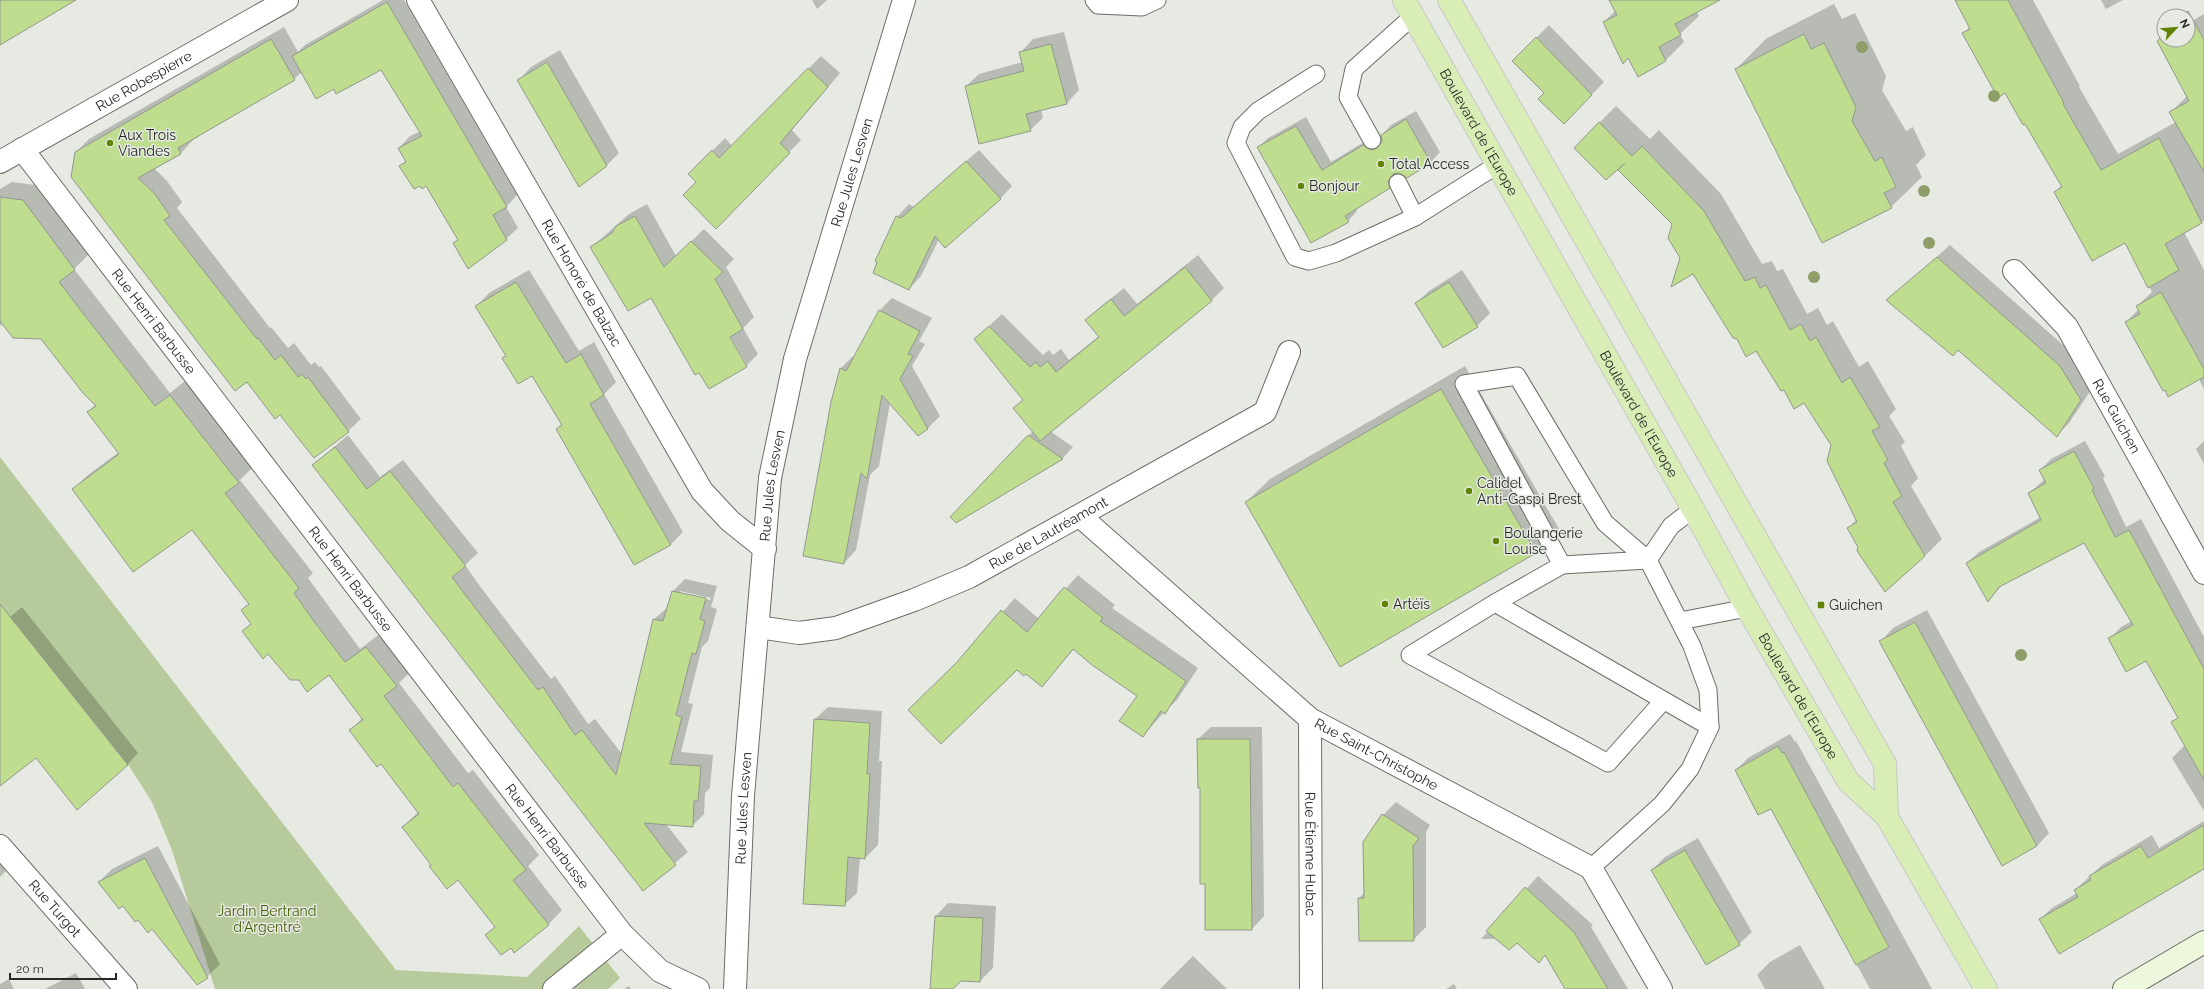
<svg xmlns="http://www.w3.org/2000/svg" width="2204" height="989" viewBox="0 0 2204 989" font-family="Raleway,sans-serif">
<style>
.green{fill:#b6ca9b}
.shadow{fill:#0003;fill-rule:evenodd}
.building{fill:#bedd8e;stroke:#93978f}
.lines{fill:none;stroke-linecap:round;stroke-linejoin:round}
.service-casing{stroke:#6b6e67;stroke-width:19}
.minor-casing{stroke:#6b6e67;stroke-width:24}
.tertiary-casing{stroke:#6b6e67;stroke-width:24}
.secondary-casing{stroke:#6b6e67;stroke-width:24}
.primary-casing{stroke:#c7c7c7;stroke-width:24}
.service{stroke:#fff;stroke-width:17}
.minor{stroke:#fff;stroke-width:22}
.tertiary{stroke:#fff;stroke-width:22}
.secondary{stroke:#ecf7db;stroke-width:22}
.primary{stroke:#d9eeb7;stroke-width:22}
.tree{fill:#8e9e69}
.poi-dot{fill:#608300;stroke:#e6eae2;stroke-width:1.5}
.labels{text-anchor:middle;dominant-baseline:central;stroke-width:3;stroke-linejoin:round;paint-order:stroke}
.street-label{font-size:14px;fill:#282926;stroke:#e6eae2}
.poi-label{font-size:14px;fill:#282926;stroke:#e6eae2;text-anchor:start}
.park-label{font-size:14px;fill:#465f06;stroke:#e6eae2}
</style>
<rect width="100%" height="100%" fill="#e6eae2"/>
<polygon class="green" points="0,457 396,970 527,977 579,926 620,978 608,989 215,989 172,850 152,802 129,766 0,607"/>
<g class="shadow">
<polygon points="383,0 404,0 517,195 506,207 518,228 506,239 454,243 458,239 427,185 401,166 406,160 399,148 410,136 421,131 382,69 334,87 302,72 294,79 192,138 193,140 181,153 154,168 167,181 182,202 177,208 270,328 271,327 288,348 294,343 311,365 315,362 319,367 321,366 361,419 348,431 314,457 76,152 89,139 284,27 298,52 305,45"/>
<polygon points="812,0 827,0 817,9"/>
<polygon points="1610,0 1703,0 1695,8 1699,16 1680,34 1684,42 1665,61 1629,57 1604,22 1615,11"/>
<polygon points="1955,0 2033,0 2080,86 2079,87 2118,154 2176,122 2171,112 2187,96 2165,40 2188,40 2188,23 2204,14 2204,221 2184,232 2204,270 2204,389 2199,379 2126,322 2139,309 2137,306 2152,292 2125,242 2055,192 2062,185 2006,92 1963,33 1970,27"/>
<polygon points="2101,0 2123,0 2106,9"/>
<polygon points="1834,4 1842,19 1855,13 1886,76 1882,90 1906,131 1913,127 1926,155 1916,165 1922,177 1891,207 1736,69 1767,38"/>
<polygon points="1549,25 1604,82 1564,123 1546,93 1513,61"/>
<polygon points="1064,32 1079,90 1067,103 1041,110 1043,118 1030,130 966,86 979,74 1023,62 1021,52 1033,39"/>
<polygon points="560,50 619,153 606,166 519,80 531,67"/>
<polygon points="821,56 840,73 792,130 801,140 728,215 689,174 725,138 732,146"/>
<polygon points="1616,106 1650,139 1659,130 1721,194 1762,264 1772,261 1777,271 1783,269 1807,314 1818,308 1827,325 1833,321 1859,367 1868,361 1896,409 1889,416 1905,442 1901,446 1918,478 1911,486 1942,539 1925,556 1859,546 1848,528 1857,519 1832,445 1805,402 1785,389 1757,350 1737,338 1693,273 1681,258 1673,224 1629,160 1599,123"/>
<polygon points="1416,111 1440,152 1431,162 1407,177 1397,172 1399,178 1389,188 1356,208 1357,211 1348,221 1259,147 1268,138 1306,117 1331,162 1374,136 1383,140 1382,135 1391,125"/>
<polygon points="979,150 1012,186 1000,199 939,239 921,276 909,289 897,217 909,204 914,207"/>
<polygon points="12,182 43,186 89,254 74,269 170,393 185,381 253,467 240,480 313,573 308,578 360,649 381,633 411,671 399,683 468,773 473,770 539,855 528,866 562,910 548,925 511,947 486,935 495,926 458,879 432,864 403,827 418,812 381,763 351,730 362,718 329,674 299,680 243,631 251,623 242,610 250,603 192,528 73,489 88,475 119,452 88,412 96,404 41,338 3,323 0,326 0,189"/>
<path d="M647,204L676,256L704,229L734,259L726,267L754,317L743,328L758,354L746,366L651,297L592,247L629,214ZM728,332L746,364H744L726,333Z"/>
<polygon points="1950,245 2072,353 2093,387 2069,423 2057,435 1958,349 1888,300"/>
<polygon points="1198,255 1224,288 1212,300 1050,431 1073,447 1062,459 952,517 1033,431 1024,399 988,327 1002,314 1043,355 1049,350 1053,355 1061,349 1069,360 1099,336 1087,320 1099,308 1124,288 1137,304"/>
<polygon points="529,270 579,351 594,342 616,382 604,394 683,532 671,544 635,564 557,429 562,424 532,375 504,358 507,355 477,306 489,293"/>
<polygon points="1462,270 1490,313 1477,326 1444,347 1416,303 1429,291"/>
<polygon points="892,298 932,318 919,341 925,344 912,366 940,416 927,429 890,403 879,466 870,475 856,550 844,563 832,402 841,368 853,356 855,357 880,310"/>
<polygon points="1465,366 1559,529 1536,552 1341,665 1246,502 1270,479"/>
<path d="M348,435L380,477L403,460L478,553L465,565L482,589L551,679L555,676L588,724L595,719L622,754L654,619L668,607L673,591L685,579L717,586L711,607L717,609L708,641L702,647L688,703L693,704L681,752L713,755L710,788L705,793L704,814L692,826L666,824L688,852L643,890L313,465ZM680,591L711,598L710,600L680,593Z"/>
<polygon points="2085,441 2105,476 2103,478 2126,527 2141,519 2204,637 2204,811 2172,758 2185,745 2172,723 2178,717 2146,660 2109,639 2121,627 2132,621 2084,541 2004,583 1989,600 1967,563 1979,552 2041,517 2029,493 2045,479 2040,470 2051,459"/>
<polygon points="2204,441 2204,464 2196,449"/>
<polygon points="1078,575 1115,605 1112,608 1198,668 1177,700 1164,712 1143,736 1138,695 1074,649 1042,686 1026,673 1017,669 958,662 1015,598 1039,619"/>
<polygon points="22,607 138,753 127,765 36,757 0,785 0,615 5,621"/>
<polygon points="1927,610 2049,833 2037,846 1881,641 1893,628"/>
<polygon points="828,707 882,711 879,761 882,761 878,845 865,858 860,857 857,893 844,905 815,719"/>
<polygon points="1211,727 1262,727 1264,916 1252,929 1206,882 1198,739"/>
<polygon points="1790,734 1795,742 1796,741 1932,989 1870,989 1771,807 1736,770 1748,758"/>
<polygon points="1396,802 1430,825 1426,832 1426,927 1413,940 1359,898 1364,893 1383,815"/>
<polygon points="2204,821 2204,868 2040,919 2052,908 2077,893 2075,890 2102,865 2152,835 2159,848"/>
<polygon points="1698,838 1752,932 1739,944 1652,870 1665,857"/>
<polygon points="158,846 220,964 207,977 152,928 138,919 99,882 112,869"/>
<polygon points="0,860 8,869 0,877"/>
<polygon points="1538,876 1593,925 1591,927 1628,989 1566,989 1541,938 1481,939"/>
<polygon points="948,903 996,906 993,968 980,981 960,980 951,989 931,989 936,916"/>
<polygon points="1800,945 1825,989 1765,989 1757,975 1770,962"/>
<polygon points="1193,956 1227,989 1160,989"/>
<polygon points="76,973 85,989 45,989"/>
<polygon points="9,979 14,989 0,989 0,984"/>
<polygon points="1454,984 1457,989 1446,989"/>
<polygon points="629,986 631,989 624,989"/>
</g>
<g class="building">
<polygon points="0,0 76,0 0,45"/>
<polygon points="1609,0 1720,0 1675,24 1681,35 1659,47 1666,61 1638,77 1628,58 1623,64 1603,22 1617,15"/>
<polygon points="1955,0 2008,0 2064,103 2063,104 2101,170 2159,138 2202,223 2165,244 2179,270 2148,288 2125,243 2092,261 2054,192 2062,187 2025,124 2023,125 2005,93 1998,98 1962,33 1970,29"/>
<polygon points="387,2 507,207 493,215 507,240 468,269 453,243 458,240 426,186 422,189 420,186 414,189 399,166 406,162 398,148 422,136 381,70 336,94 334,89 316,99 292,56"/>
<polygon points="2188,11 2204,40 2204,172 2169,112 2189,101 2157,41 2164,34 2164,40 2188,40 2188,16 2183,16"/>
<polygon points="1804,34 1811,49 1824,43 1856,107 1852,121 1875,161 1882,157 1896,187 1884,193 1892,208 1822,243 1735,69"/>
<polygon points="1536,37 1592,95 1564,124 1538,99 1544,93 1512,61"/>
<polygon points="271,39 295,80 178,148 181,154 138,178 155,194 170,216 164,220 257,339 258,338 275,360 281,355 298,377 302,374 306,379 308,377 349,432 314,458 280,415 275,419 247,382 235,391 71,177 75,152"/>
<polygon points="1051,44 1067,104 1026,114 1031,131 979,144 965,86 1024,71 1019,52"/>
<polygon points="547,62 607,166 579,187 517,80"/>
<polygon points="808,68 828,87 780,143 790,153 716,229 683,195 696,182 688,174 712,150 719,158"/>
<polygon points="1406,119 1431,163 1407,178 1399,173 1393,174 1388,182 1390,188 1345,216 1349,222 1311,243 1257,147 1296,126 1322,170 1363,145 1371,150 1377,148 1382,141 1381,135"/>
<polygon points="1599,122 1632,156 1642,146 1704,211 1745,281 1755,277 1760,288 1766,285 1790,330 1801,324 1810,341 1816,337 1842,383 1850,377 1880,427 1872,431 1888,460 1884,463 1902,496 1893,502 1925,556 1885,592 1857,551 1858,547 1847,528 1857,522 1827,461 1831,445 1804,403 1794,409 1784,390 1781,391 1756,351 1746,357 1737,339 1733,338 1693,274 1671,287 1680,258 1668,238 1672,224 1618,170 1625,163 1606,180 1574,148"/>
<polygon points="966,161 1001,199 945,248 935,236 909,290 873,273 877,262 875,261 896,216 901,218"/>
<polygon points="0,197 23,200 75,270 59,282 155,406 170,395 239,483 225,493 299,588 294,593 313,620 345,662 366,647 397,686 384,696 453,787 458,783 526,870 513,880 549,925 514,953 511,948 501,955 485,935 495,927 458,880 447,889 429,866 431,865 402,827 419,814 381,764 377,767 349,730 363,720 329,675 307,692 299,680 290,680 268,654 263,659 242,631 251,624 241,610 249,604 192,530 133,572 72,489 119,454 87,412 96,406 83,393 41,339 13,338 0,321"/>
<polygon points="635,216 664,267 691,241 723,272 715,279 743,329 730,337 747,367 709,389 699,373 695,375 651,298 628,311 590,247 612,233 616,226"/>
<polygon points="1937,257 2060,366 2081,400 2057,437 1958,350 1953,356 1886,300"/>
<polygon points="1185,267 1212,301 1040,441 1013,408 1023,400 974,339 989,326 1030,367 1036,362 1040,367 1048,361 1056,372 1099,337 1085,320 1111,299 1124,316"/>
<polygon points="516,282 566,363 581,354 604,395 590,404 671,545 634,565 556,429 562,425 532,376 518,384 502,358 506,356 475,306"/>
<polygon points="1449,282 1478,327 1443,348 1415,303"/>
<polygon points="2161,292 2204,369 2204,377 2168,397 2165,390 2163,391 2125,322 2140,314 2136,306"/>
<polygon points="879,310 920,331 908,354 913,356 900,379 928,429 918,436 882,395 867,479 861,473 844,564 803,556 831,402 840,368 846,371"/>
<polygon points="1441,389 1536,553 1340,667 1245,502"/>
<polygon points="1028,435 1063,459 956,523 950,517"/>
<polygon points="335,447 367,489 390,471 466,566 452,577 470,601 538,690 543,687 575,735 582,730 616,775 653,619 663,621 672,591 706,598 700,619 705,621 696,654 692,653 676,715 682,717 670,764 701,766 698,801 694,801 693,827 644,823 676,865 643,891 312,465"/>
<polygon points="2074,451 2094,488 2092,490 2115,537 2129,530 2204,669 2204,780 2171,722 2178,718 2146,661 2126,672 2108,638 2133,625 2084,543 1999,587 1988,602 1966,563 2041,520 2028,493 2046,483 2039,470"/>
<polygon points="1064,587 1103,618 1100,621 1186,681 1165,714 1161,711 1143,737 1119,721 1137,696 1092,665 1073,649 1042,687 1026,674 1024,676 1017,670 941,744 908,710 957,662 1001,610 1027,632"/>
<polygon points="0,604 128,765 77,810 36,758 0,786"/>
<polygon points="1915,622 2037,846 2002,866 1879,641"/>
<polygon points="814,719 870,723 867,774 870,774 865,859 848,857 845,906 803,904"/>
<polygon points="1197,739 1250,739 1252,930 1205,930 1205,884 1200,884 1200,788 1198,788"/>
<polygon points="1778,746 1782,753 1784,752 1889,947 1856,965 1771,809 1758,815 1735,770"/>
<polygon points="1382,814 1419,838 1413,846 1414,941 1359,941 1358,898 1364,898 1363,842"/>
<polygon points="2204,825 2204,869 2059,954 2039,919 2078,897 2074,890 2091,880 2089,876 2141,846 2148,858"/>
<polygon points="1685,850 1740,945 1706,965 1651,870"/>
<polygon points="145,858 208,978 197,985 152,929 148,933 138,920 135,922 123,906 119,909 98,882"/>
<polygon points="1525,887 1574,932 1608,989 1565,989 1545,955 1539,963 1517,943 1509,950 1486,931"/>
<polygon points="935,916 983,918 980,982 961,981 953,989 930,989"/>
</g>
<g class="lines">
<g class="service-casing">
<g id="service">
<polyline points="1094,0 1098,5 1142,7 1157,0"/>
<polyline points="1316,74 1258,111 1242,127 1236,143 1295,257 1309,261 1336,253 1415,217"/>
<polyline points="1372,140 1348,97 1354,69 1412,17"/>
<polyline points="1398,183 1415,217 1497,165"/>
<polyline points="1648,560 1562,565 1495,603 1410,655 1608,763 1663,701"/>
<polyline points="1648,560 1671,526 1693,509"/>
<polyline points="1562,565 1464,384 1517,376 1605,523 1648,560 1692,646 1708,690 1710,727 1690,769 1662,804 1591,868"/>
<polyline points="1495,603 1710,727"/>
<polyline points="1680,621 1747,608"/>
</g>
</g>
<g class="minor-casing">
<g id="minor">
<path id="s1" d="M418,0L702,491L730,521L765,549"/>
<path id="s2" d="M22,149L622,934L660,971L698,989"/>
<path id="s3" d="M2014,271L2067,327L2204,573"/>
<path id="s4" d="M1080,516L1310,719L1591,868L1661,989"/>
<path id="s5" d="M758,627L799,633L836,628L914,600L969,577L1265,412L1289,352"/>
<path id="s6" d="M1310,719L1311,989"/>
<path id="s7" d="M0,846L126,989"/>
<polyline points="554,989 622,934"/>
<path id="s8" d="M735,989L743,796L770,478L795,359L904,0"/>
</g>
</g>
<g class="tertiary-casing">
<g id="tertiary">
<path id="s9" d="M0,162L287,0"/>
</g>
</g>
<g class="secondary-casing">
<polyline id="secondary" points="2124,989 2204,942"/>
</g>
<g class="primary-casing">
<g id="primary">
<path id="s10" d="M1404,0L1693,509L1747,608L1848,781L1887,817L1986,989"/>
<polyline points="1449,0 1885,764 1887,817"/>
</g>
</g>
<use href="#service" class="service"/>
<use href="#minor" class="minor"/>
<use href="#tertiary" class="tertiary"/>
<use href="#secondary" class="secondary"/>
<use href="#primary" class="primary"/>
</g>
<g class="tree">
<circle cx="1862" cy="47" r="6"/>
<circle cx="1994" cy="96" r="6"/>
<circle cx="1924" cy="191" r="6"/>
<circle cx="1929" cy="243" r="6"/>
<circle cx="1814" cy="277" r="6"/>
<circle cx="2021" cy="655" r="6"/>
</g>
<g class="poi-dot">
<circle cx="110" cy="143" r="4"/>
<circle cx="1381" cy="164" r="4"/>
<circle cx="1301" cy="186" r="4"/>
<circle cx="1469" cy="491" r="4"/>
<circle cx="1496" cy="541" r="4"/>
<circle cx="1385" cy="604" r="4"/>
<rect x="1817" y="601" width="8" height="8" rx="2"/>
</g>
<g class="labels">
<g class="street-label">
<text stroke="none"><textPath href="#s9" startOffset="165">Rue Robespierre</textPath></text>
<text stroke="none"><textPath href="#s10" startOffset="152">Boulevard de l'Europe</textPath></text>
<text stroke="none"><textPath href="#s8" startOffset="829">Rue Jules Lesven</textPath></text>
<text stroke="none"><textPath href="#s1" startOffset="327">Rue Honoré de Balzac</textPath></text>
<text stroke="none"><textPath href="#s2" startOffset="217">Rue Henri Barbusse</textPath></text>
<text stroke="none"><textPath href="#s10" startOffset="476">Boulevard de l'Europe</textPath></text>
<text stroke="none"><textPath href="#s3" startOffset="179">Rue Guichen</textPath></text>
<text stroke="none"><textPath href="#s8" startOffset="505">Rue Jules Lesven</textPath></text>
<text stroke="none"><textPath href="#s5" startOffset="312">Rue de Lautréamont</textPath></text>
<text stroke="none"><textPath href="#s2" startOffset="541">Rue Henri Barbusse</textPath></text>
<text stroke="none"><textPath href="#s10" startOffset="800">Boulevard de l'Europe</textPath></text>
<text stroke="none"><textPath href="#s4" startOffset="382">Rue Saint-Christophe</textPath></text>
<text stroke="none"><textPath href="#s8" startOffset="181">Rue Jules Lesven</textPath></text>
<text stroke="none"><textPath href="#s2" startOffset="865">Rue Henri Barbusse</textPath></text>
<text stroke="none"><textPath href="#s6" startOffset="135">Rue Étienne Hubac</textPath></text>
<text stroke="none"><textPath href="#s7" startOffset="83">Rue Turgot</textPath></text>
</g>
<g class="poi-label">
<text x="118" y="135">Aux Trois<tspan x="118" dy="16">Viandes</tspan></text>
<text x="1389" y="164">Total Access</text>
<text x="1309" y="186">Bonjour</text>
<text x="1477" y="483">Calidel<tspan x="1477" dy="16">Anti-Gaspi Brest</tspan></text>
<text x="1504" y="533">Boulangerie<tspan x="1504" dy="16">Louise</tspan></text>
<text x="1393" y="604">Artéïs</text>
<text x="1829" y="605">Guichen</text>
</g>
<g class="park-label">
<text x="267" y="911">Jardin Bertrand<tspan x="267" dy="16">d'Argentré</tspan></text>
</g>
</g>
<g transform="translate(2176 28) rotate(64)"><circle r="19" fill="#e6eae2" stroke="#9a9d97"/>
<path d="M0-3L7 15L0 10L-7 15Z" fill="#608300"/>
<text y="-6" font-size="11" font-weight="bold" text-anchor="middle" fill="#282926">N</text>
</g>
<path d="M10 973v6h106v-6" fill="none" stroke="#282926" stroke-width="2"/>
<text x="16" y="973" font-size="12" fill="#282926" stroke="#e6eae2" stroke-width="3" paint-order="stroke">20 m</text>
</svg>
